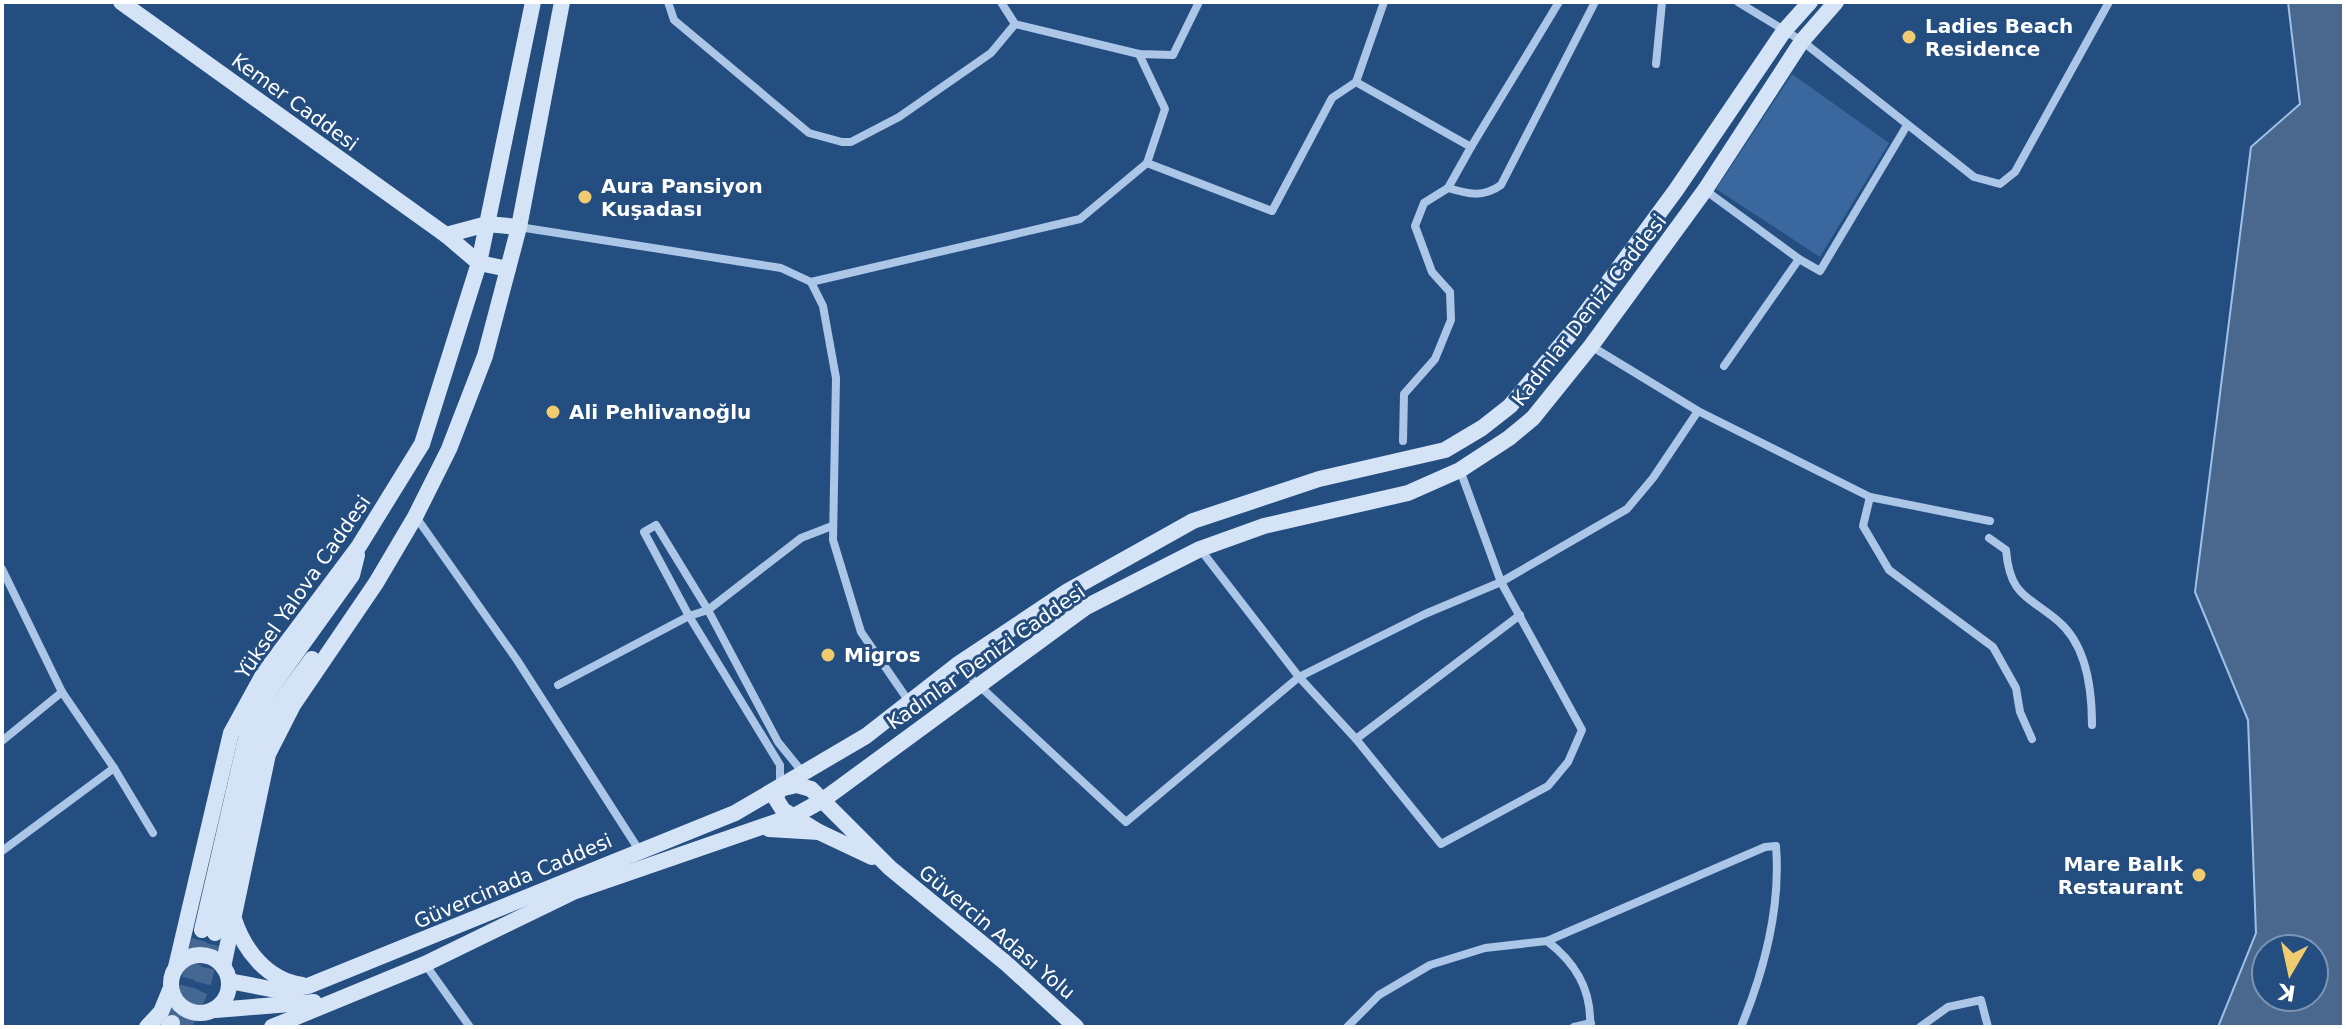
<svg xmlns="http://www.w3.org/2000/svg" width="2346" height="1029" viewBox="0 0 2346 1029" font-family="'DejaVu Sans',sans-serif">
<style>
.green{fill:#39679e}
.water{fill:#4a688d;stroke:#9fc1e7;stroke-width:2;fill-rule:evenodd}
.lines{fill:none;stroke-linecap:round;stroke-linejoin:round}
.secondary-tunnel{stroke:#456893;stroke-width:16;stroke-dasharray:16 8;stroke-linecap:butt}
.minor{stroke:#abc6e7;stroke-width:8}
.secondary{stroke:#d5e3f6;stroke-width:16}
.poi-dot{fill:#f1cb6f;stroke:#244d80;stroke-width:3}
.labels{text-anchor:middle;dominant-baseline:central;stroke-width:6;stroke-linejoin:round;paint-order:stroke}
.poi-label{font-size:20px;font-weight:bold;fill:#fff;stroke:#244d80;text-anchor:start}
.street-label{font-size:20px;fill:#fff;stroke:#244d80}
</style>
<rect width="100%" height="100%" fill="#244d80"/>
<polygon class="green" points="1792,74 1889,143 1820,257 1716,189"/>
<path class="water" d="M2288,2H2344V1027H2218L2256,933L2248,720L2195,592L2251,147L2300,104ZM2266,949H2314V997H2266Z"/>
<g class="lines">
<g class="secondary-tunnel">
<polyline points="172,1023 185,998 202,930"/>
<polyline points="183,1027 202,987 215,933"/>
</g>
<g class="minor">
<polyline points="668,2 674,20 809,133 842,142 851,142 899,117 991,53 1015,24"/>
<polyline points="1001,2 1015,24 1139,54 1173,55 1199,2"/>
<polyline points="1738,2 1802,41 1974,177 2000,184 2015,172 2109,2"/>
<polyline points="1139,54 1165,109 1147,163"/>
<polyline points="1656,64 1662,2"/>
<polyline points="1356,82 1471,147 1448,188 1424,203 1415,226 1432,272 1450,292 1451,320 1435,359 1404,394 1403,441"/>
<polyline points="1471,147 1559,2"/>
<path d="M1448,188C1468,194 1483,198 1501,185L1595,2"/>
<polyline points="1705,190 1799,259 1724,366"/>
<polyline points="519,227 781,268 811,282 823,306 836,378 833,540 861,632 910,703"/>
<polyline points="1799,259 1820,271 1906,127"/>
<polyline points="811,282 1080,219 1147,163 1272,211 1332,98 1356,82 1384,2"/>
<polyline points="1591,346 1698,411 1870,497 1990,521"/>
<polyline points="1870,497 1863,526 1889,570 1993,647 2016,688 2020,712 2032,739"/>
<polyline points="416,517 517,660 639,850"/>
<path d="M1989,538L2006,550C2010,596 2027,595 2058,621C2087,645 2092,691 2092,725"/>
<polyline points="1200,549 1299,677 1356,739 1441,844 1548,786 1568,762 1582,730 1501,582 1460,470"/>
<polyline points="2,569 62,692 114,768 153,833"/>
<polyline points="957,665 1126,822 1299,677 1425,614 1501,582 1627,509 1653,478 1698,411"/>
<polyline points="558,685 689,616 708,610 801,538 832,526"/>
<polyline points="1356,739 1520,615"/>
<polyline points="2,741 62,692"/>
<polyline points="780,785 780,765 689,616 644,532 656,525 708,610 778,742 804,774"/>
<polyline points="2,851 114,768"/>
<path d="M1547,941C1576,963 1592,990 1590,1027"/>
<polyline points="425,964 470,1027"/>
<path d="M1347,1027L1379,995L1430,965L1485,948L1547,941L1765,847L1776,846C1781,908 1764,971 1741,1027"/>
<polyline points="1574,1027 1591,1023"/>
<polyline points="1920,1027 1948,1007 1981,1000 1988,1027"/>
</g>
<g class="secondary">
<polyline points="121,2 446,235 479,263 508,269"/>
<polyline points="446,235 487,224 519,227"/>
<polyline points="769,829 819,832 872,857"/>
<polyline points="819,832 783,810 776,799 779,789 797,785 811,789 890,868 1007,964 1076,1027"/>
<path d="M234,919C244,950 267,980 302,985"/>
<polyline points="202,930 248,730 263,699 352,575 357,555"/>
<polyline points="215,933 258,740 272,713 312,659"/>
<circle cx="200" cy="984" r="29"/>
<polyline points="176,967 231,733 264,673 359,546 422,444 479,263 533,2"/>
<polyline points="223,967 268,754 293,705 376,583 415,517 449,449 485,356 519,227 562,2"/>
<polyline points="229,981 281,991 308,986 735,813 866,736 957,665 1068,591 1193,521 1319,479 1445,450 1482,428 1510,406 1571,333 1676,190 1784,31 1810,2"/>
<polyline points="216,1010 314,1002"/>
<polyline points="147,1027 161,1012 170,990"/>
<polyline points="168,1027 172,1023"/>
<polyline points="272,1027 425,964 573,892 796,815 823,800 1086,607 1200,549 1264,526 1408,493 1460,470 1509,438 1533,418 1591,346 1705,190 1802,41 1836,2"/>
</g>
</g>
<g class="poi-dot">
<circle cx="1909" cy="37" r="8"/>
<circle cx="585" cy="197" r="8"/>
<circle cx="553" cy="412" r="8"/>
<circle cx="828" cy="655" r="8"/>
<circle cx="2199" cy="875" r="8"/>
</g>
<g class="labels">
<g class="poi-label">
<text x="1925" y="26">Ladies Beach<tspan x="1925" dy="23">Residence</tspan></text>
<text x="601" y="186">Aura Pansiyon<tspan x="601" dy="23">Kuşadası</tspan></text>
<text x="569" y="412">Ali Pehlivanoğlu</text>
<text x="844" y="655">Migros</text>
<text x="2183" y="864" text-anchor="end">Mare Balık<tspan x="2183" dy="23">Restaurant</tspan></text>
</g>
<g class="street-label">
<text transform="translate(295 102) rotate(36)">Kemer Caddesi</text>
<text transform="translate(1589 310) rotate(-52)">Kadınlar Denizi Caddesi</text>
<text transform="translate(303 587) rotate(-55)">Yüksel Yalova Caddesi</text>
<text transform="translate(986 657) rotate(-35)">Kadınlar Denizi Caddesi</text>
<text transform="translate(513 881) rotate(-23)">Güvercinada Caddesi</text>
<text transform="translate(997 932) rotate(40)">Güvercin Adası Yolu</text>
</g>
</g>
<rect width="2346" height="1029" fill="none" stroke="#ffffff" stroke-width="8"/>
<g transform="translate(2290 973) rotate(189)"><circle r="38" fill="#244d80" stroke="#7c94b3" stroke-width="2"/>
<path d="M0-6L14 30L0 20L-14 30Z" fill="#f1cb6f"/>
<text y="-12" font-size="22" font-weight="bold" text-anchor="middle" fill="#ffffff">K</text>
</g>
</svg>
